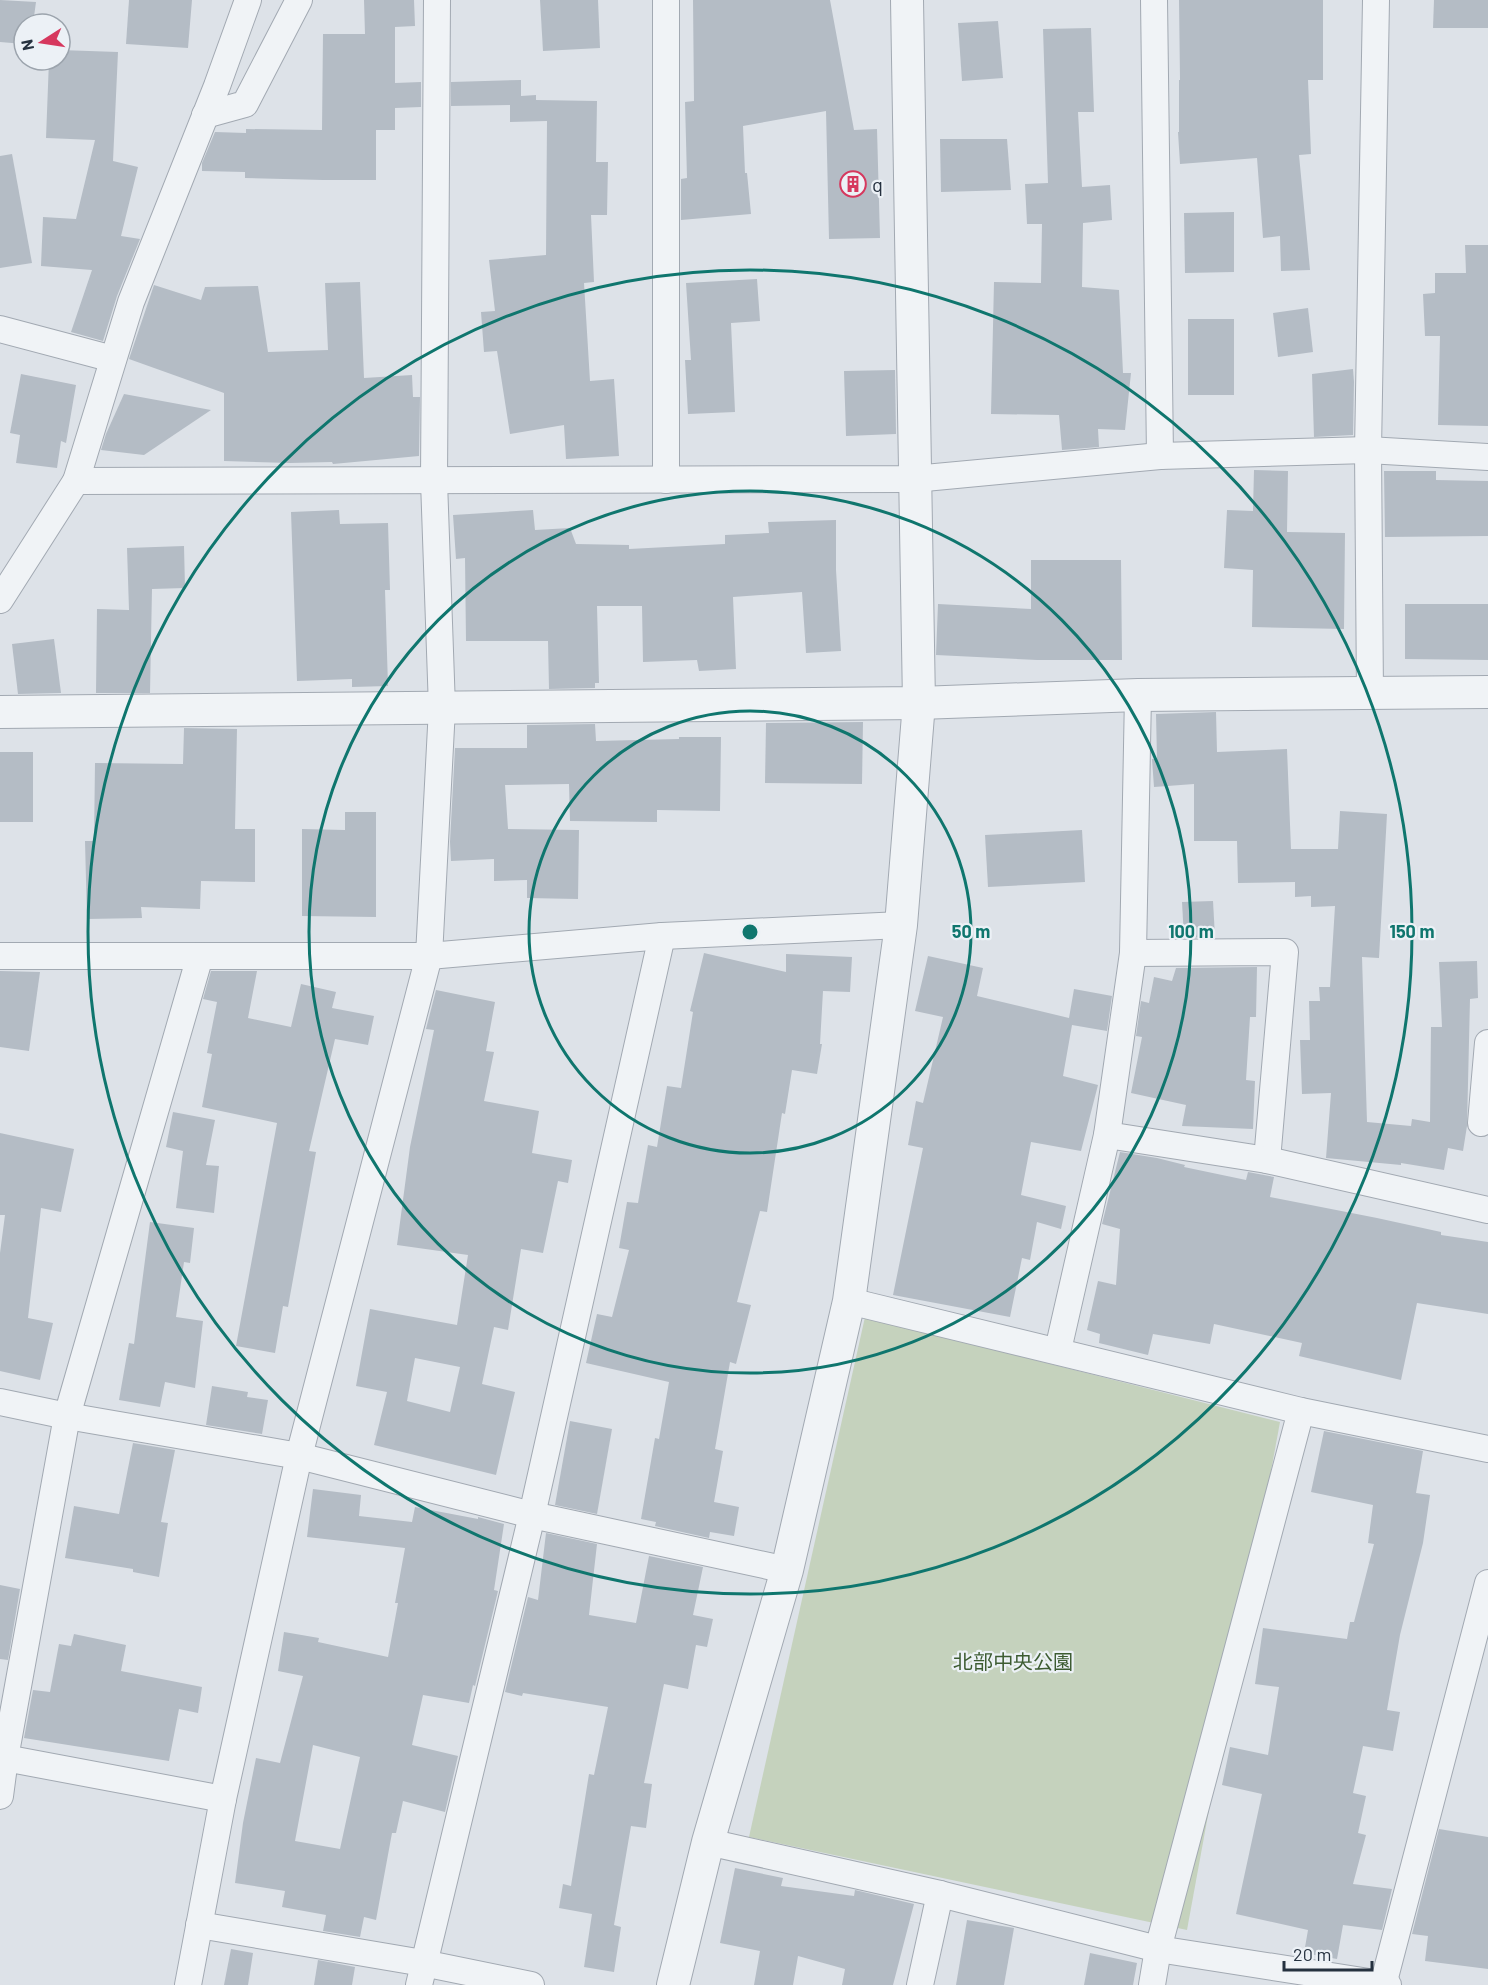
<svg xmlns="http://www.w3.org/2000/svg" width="1488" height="1985" viewBox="0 0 1488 1985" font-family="Barlow,'Noto Sans JP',sans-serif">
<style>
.green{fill:#c5d2bd}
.building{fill:#b4bcc5;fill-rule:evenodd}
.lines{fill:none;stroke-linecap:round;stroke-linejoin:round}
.minor-casing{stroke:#a2a9b2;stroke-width:28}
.tertiary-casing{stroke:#a2a9b2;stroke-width:34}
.minor{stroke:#f0f3f6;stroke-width:26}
.tertiary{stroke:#f0f3f6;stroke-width:32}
.ring{fill:none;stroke:#0f766e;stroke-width:3}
.labels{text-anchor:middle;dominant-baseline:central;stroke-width:4.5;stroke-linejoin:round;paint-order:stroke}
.poi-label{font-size:20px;fill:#25313f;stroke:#ecf1f6;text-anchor:start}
.park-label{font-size:20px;fill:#3d5c32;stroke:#ecf1f6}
.centre{fill:#0f766e;stroke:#ecf1f6;stroke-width:3}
.ring-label{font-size:18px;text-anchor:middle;font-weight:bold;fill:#0f766e;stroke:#ecf1f6;stroke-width:4.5;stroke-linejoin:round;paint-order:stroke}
</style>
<rect width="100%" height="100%" fill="#dde2e8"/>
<polygon class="green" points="865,1317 1280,1422 1187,1930 749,1837"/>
<g class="building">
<polygon points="0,0 36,2 33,24 24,24 24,44 0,42"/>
<polygon points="129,0 192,0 188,48 126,44"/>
<polygon points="364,0 414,0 415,26 395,27 395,83 421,82 421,107 395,108 395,130 376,130 376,180 323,180 245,178 245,172 202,171 202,163 215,132 246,133 246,129 322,130 323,34 365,34"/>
<polygon points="540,0 598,0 600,48 543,51"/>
<polygon points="693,0 830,0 854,130 877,129 880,238 829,239 826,111 743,126 745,173 747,173 751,214 681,220 681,179 687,178 685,102 694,101"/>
<polygon points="1179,0 1323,0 1323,80 1308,80 1311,154 1299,155 1310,270 1281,271 1280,236 1263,238 1257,158 1180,164 1178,132 1179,132 1179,80 1180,80"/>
<polygon points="1434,0 1488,0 1488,28 1433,28"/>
<polygon points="998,21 1003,78 962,81 958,23"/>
<polygon points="1091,28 1094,112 1078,112 1082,187 1110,185 1112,220 1083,223 1082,287 1119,290 1123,373 1131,373 1125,430 1098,429 1099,447 1062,450 1059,415 991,414 994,282 1041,283 1042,224 1027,224 1025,184 1048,183 1043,29"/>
<polygon points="60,50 118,52 113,161 138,167 121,236 140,239 117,296 103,341 71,332 92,270 41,266 43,217 76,219 95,140 46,138 49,60 60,60"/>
<polygon points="521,80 521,96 536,95 536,100 597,101 596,162 608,162 607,215 591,215 594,282 584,283 590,381 614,379 619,456 566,459 564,425 510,434 497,351 484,352 481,312 495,311 489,260 546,255 547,121 510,122 510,105 451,106 451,82"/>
<polygon points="940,139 1007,139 1011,190 941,192"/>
<polygon points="12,154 32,263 0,268 0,156"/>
<polygon points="1234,212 1234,272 1185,273 1184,213"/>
<polygon points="1465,245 1488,245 1488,426 1438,425 1440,336 1425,336 1423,294 1435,293 1435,273 1466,273"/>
<polygon points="757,279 760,321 731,323 735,412 688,414 685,360 691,360 686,283"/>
<polygon points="360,282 364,378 412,375 413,397 420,397 419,456 333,464 332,462 290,463 224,461 224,393 129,359 154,285 201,300 205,287 258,286 268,352 328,350 325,283"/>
<polygon points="1308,308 1313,352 1278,357 1273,313"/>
<rect x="1188" y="319" width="46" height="76"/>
<polygon points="1353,369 1354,382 1353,435 1314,437 1312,374"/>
<polygon points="895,370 896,434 846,436 844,371"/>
<polygon points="21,374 76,385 66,443 61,441 57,468 16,463 20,435 10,433"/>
<polygon points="124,394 211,410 144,455 101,450 106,434"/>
<polygon points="1254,470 1288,471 1287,532 1345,533 1344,629 1252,627 1253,570 1224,568 1227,510 1253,511"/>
<polygon points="1384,471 1436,471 1436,480 1488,481 1488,536 1385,537"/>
<polygon points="339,510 340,524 388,523 390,590 385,590 388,686 352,687 352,679 297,681 291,512"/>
<polygon points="533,510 535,530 570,528 576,544 629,545 629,549 725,544 725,535 769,533 768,522 836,520 836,570 841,651 806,653 802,592 733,597 736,669 699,671 697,660 643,662 642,606 597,606 599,683 595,683 595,688 549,689 548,641 466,641 465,558 456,559 453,515"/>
<polygon points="184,546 185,588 152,589 150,693 96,693 97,609 129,610 127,548"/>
<polygon points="1031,560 1121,560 1122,660 1037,660 936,655 938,604 1031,609"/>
<polygon points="1405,604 1488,604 1488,660 1405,659"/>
<polygon points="54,639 61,693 18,694 12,644"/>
<polygon points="1216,712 1217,752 1287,749 1291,849 1338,849 1340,811 1387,814 1379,958 1362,957 1367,1122 1411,1126 1412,1119 1430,1122 1431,1027 1442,1027 1439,962 1477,961 1478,998 1470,999 1467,1126 1463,1151 1448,1148 1444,1170 1401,1163 1401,1165 1326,1158 1331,1093 1302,1094 1300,1040 1310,1040 1309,1001 1320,1001 1319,987 1330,987 1335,906 1311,907 1311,896 1295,897 1295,882 1238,883 1237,841 1194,841 1194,784 1154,787 1152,759 1157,759 1156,714"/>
<polygon points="863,722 862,784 765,783 766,723"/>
<polygon points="595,724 596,741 679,739 679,737 721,737 720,811 657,810 657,822 570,821 569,784 505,785 508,829 579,830 578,899 527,898 527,880 494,881 494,859 451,861 450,842 455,748 527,748 527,725"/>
<polygon points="184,728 237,729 235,829 255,829 255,882 201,881 200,909 141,907 142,918 87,919 85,841 94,841 95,763 183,764"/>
<rect x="0" y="752" width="33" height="70"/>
<polygon points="345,812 376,812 376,917 302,916 302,829 345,830"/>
<polygon points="1082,830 1085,882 988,887 985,835"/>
<polygon points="1213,901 1215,937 1184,938 1182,902"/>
<polygon points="704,953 786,972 786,954 852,957 850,992 823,991 820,1044 822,1044 817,1074 792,1070 785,1114 782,1113 767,1212 760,1211 737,1302 751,1305 736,1364 730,1362 715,1449 723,1451 714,1502 739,1507 734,1536 710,1532 709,1538 655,1526 656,1522 641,1519 655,1438 659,1439 669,1382 586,1363 597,1314 612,1317 629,1250 619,1248 627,1202 638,1203 648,1145 657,1147 667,1086 681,1088 693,1012 690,1011"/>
<polygon points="928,956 983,968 977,996 1069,1018 1074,989 1112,996 1107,1031 1072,1025 1063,1076 1098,1085 1081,1151 1031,1142 1021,1195 1066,1206 1061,1229 1037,1222 1030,1260 1022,1258 1010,1317 893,1295 923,1148 908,1145 916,1101 923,1103 943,1017 915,1011"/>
<polygon points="1257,967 1256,1017 1250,1017 1246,1080 1255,1081 1253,1129 1182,1126 1186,1105 1131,1093 1142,1037 1136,1036 1141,1001 1149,1003 1154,977 1172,981 1176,968"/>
<polygon points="0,971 40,972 29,1051 0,1047"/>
<polygon points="211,971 257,971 248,1018 291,1027 301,984 336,992 332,1008 374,1016 368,1045 335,1039 309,1151 316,1152 288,1307 283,1306 275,1353 236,1346 277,1123 202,1107 212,1054 207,1053 217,1002 203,999"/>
<path d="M436,990L495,1002L486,1051L494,1052L484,1101L539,1111L532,1153L572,1160L568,1183L558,1181L543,1253L521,1249L508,1330L494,1327L482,1384L515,1392L496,1475L374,1445L387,1392L356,1386L370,1309L457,1325L468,1255L397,1245L410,1147L434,1030L426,1029ZM415,1358L460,1367L450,1412L407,1401Z"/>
<polygon points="173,1112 215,1120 206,1165 219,1166 214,1213 176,1208 183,1151 166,1147"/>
<polygon points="0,1133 74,1149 61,1212 41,1208 28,1318 53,1323 40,1380 0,1371 0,1253 5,1215 0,1215"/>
<polygon points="1120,1152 1157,1158 1185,1165 1184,1167 1246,1180 1248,1172 1274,1177 1270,1197 1377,1218 1441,1232 1441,1235 1488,1242 1488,1314 1417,1303 1401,1380 1299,1356 1302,1343 1214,1324 1210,1344 1153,1334 1148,1355 1099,1343 1100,1334 1087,1330 1098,1281 1116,1285 1120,1229 1102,1224"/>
<polygon points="150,1222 194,1228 190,1263 184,1262 176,1317 203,1321 195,1388 165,1382 160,1407 119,1400 129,1343 134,1344"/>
<polygon points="212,1386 248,1392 247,1397 268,1400 262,1434 206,1425"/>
<polygon points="570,1421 612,1429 597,1514 555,1505"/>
<polygon points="1324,1431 1423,1451 1416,1493 1430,1495 1423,1543 1400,1635 1387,1710 1400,1712 1393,1751 1363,1746 1353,1793 1366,1796 1358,1833 1366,1835 1353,1884 1392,1889 1382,1930 1343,1925 1337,1959 1304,1953 1308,1930 1236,1914 1262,1794 1222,1785 1230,1747 1268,1755 1279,1687 1255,1684 1263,1628 1347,1639 1350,1622 1354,1622 1374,1544 1368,1543 1373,1505 1311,1492"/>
<polygon points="133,1443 175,1450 161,1522 168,1523 159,1577 133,1572 133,1569 65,1558 74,1506 119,1514"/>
<path d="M313,1489L361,1495L359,1516L412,1522L415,1507L478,1519V1517L504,1524L494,1590L498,1591L475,1686L473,1685L469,1703L423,1695L412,1745L458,1756L445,1812L403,1801L396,1833H392L376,1920L364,1917L360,1937L323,1931L326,1915L282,1907L285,1891L235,1883L243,1823L256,1758L280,1763L303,1676L278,1671L284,1632L319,1638L318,1642L388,1657L398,1603H395L405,1548L307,1537ZM313,1745L360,1757L340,1849L295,1841Z"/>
<polygon points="546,1533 597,1544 589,1615 636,1623 649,1556 703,1567 693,1615 713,1619 707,1647 696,1645 688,1689 664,1684 644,1783 652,1784 646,1828 631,1826 614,1925 621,1927 614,1972 584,1967 592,1914 559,1908 563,1884 571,1886 589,1774 594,1775 608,1707 523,1693 522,1696 505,1692 528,1597 538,1600"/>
<polygon points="0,1585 20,1589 8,1660 0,1659"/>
<polygon points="74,1634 126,1645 121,1671 202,1687 198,1713 179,1709 169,1761 24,1738 33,1690 50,1692 59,1644 71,1646"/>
<polygon points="1439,1829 1488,1837 1488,1969 1425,1961 1428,1936 1412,1934"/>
<polygon points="735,1868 783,1878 781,1886 854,1896 855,1890 914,1904 893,1985 842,1985 845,1969 798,1956 793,1985 754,1985 760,1951 720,1943"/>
<polygon points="967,1920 1014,1928 1004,1985 956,1985"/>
<polygon points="231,1949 253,1953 248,1985 224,1985"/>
<polygon points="1090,1953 1137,1963 1133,1985 1084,1985"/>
<polygon points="318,1960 355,1967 352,1985 314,1985"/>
</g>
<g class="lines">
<g class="minor-casing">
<g id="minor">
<polyline points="666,0 666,480"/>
<polyline points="1154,0 1160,456"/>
<polyline points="205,115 245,104 299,0"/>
<polyline points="0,329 113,359"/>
<polyline points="76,481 914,479 1160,456 1368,450 1488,457"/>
<polyline points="0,600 76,481 131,302 217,86 248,0"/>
<polyline points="1370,694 1368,450 1376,0"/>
<polyline points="1133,953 1285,952 1267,1160"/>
<polyline points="0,956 429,956 662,936 901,925"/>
<polyline points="1481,1123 1488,1043"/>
<polyline points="1107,1135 1267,1160 1488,1210"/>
<polyline points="849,1301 1301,1411 1488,1449"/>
<polyline points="1058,1350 1107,1135 1133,953 1138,695"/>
<polyline points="0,1402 67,1416 299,1456 532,1515 787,1570"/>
<polyline points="5,1758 223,1799"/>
<polyline points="0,1796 5,1758 67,1416 200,956"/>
<polyline points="708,1842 940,1894 1158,1949 1388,1985"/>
<polyline points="199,1925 423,1963 531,1985"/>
<polyline points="188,1985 223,1799 299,1456 429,956 442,708 434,481 437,0"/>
<polyline points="419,1985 532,1515 662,936"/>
<polyline points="920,1985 940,1894"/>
<polyline points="1152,1985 1158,1949 1301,1411"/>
<polyline points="1383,1985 1488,1583"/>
</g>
</g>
<g class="tertiary-casing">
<g id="tertiary">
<polyline points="0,712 919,703 1138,695 1488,692"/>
<polyline points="673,1985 708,1842 787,1570 849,1301 901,925 919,703 907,0"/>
</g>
</g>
<use href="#minor" class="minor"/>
<use href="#tertiary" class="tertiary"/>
</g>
<g class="ring">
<circle cx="750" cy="932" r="221"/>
<circle cx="750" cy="932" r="441"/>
<circle cx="750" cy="932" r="662"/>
</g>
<defs>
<g id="building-ring" transform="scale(1.35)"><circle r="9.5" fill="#ecf1f6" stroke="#d6385e" stroke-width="1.5"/><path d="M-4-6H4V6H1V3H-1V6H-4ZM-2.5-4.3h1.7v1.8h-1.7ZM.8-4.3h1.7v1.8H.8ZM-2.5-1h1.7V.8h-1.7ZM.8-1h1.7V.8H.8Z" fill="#d6385e"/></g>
</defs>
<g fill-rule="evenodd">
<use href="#building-ring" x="853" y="184"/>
</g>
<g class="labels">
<g class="poi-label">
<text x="872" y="184">q</text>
</g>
<g class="park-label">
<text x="1013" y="1661">北部中央公園</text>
</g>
</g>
<circle cx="750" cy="932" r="9" class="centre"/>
<g class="ring-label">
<text x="971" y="938">50 m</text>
<text x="1191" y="938">100 m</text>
<text x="1412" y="938">150 m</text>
</g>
<g transform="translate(42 42) rotate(258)"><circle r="28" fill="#ecf1f6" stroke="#9ca4ad" stroke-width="1.5"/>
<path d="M0-4.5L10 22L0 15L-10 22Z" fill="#d6385e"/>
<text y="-9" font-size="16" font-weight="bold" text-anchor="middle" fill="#25313f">N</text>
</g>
<path d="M1284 1961v9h88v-9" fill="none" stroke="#25313f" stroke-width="3"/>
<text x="1293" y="1961" font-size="18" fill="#25313f" stroke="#ecf1f6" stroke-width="4.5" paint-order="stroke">20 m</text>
</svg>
